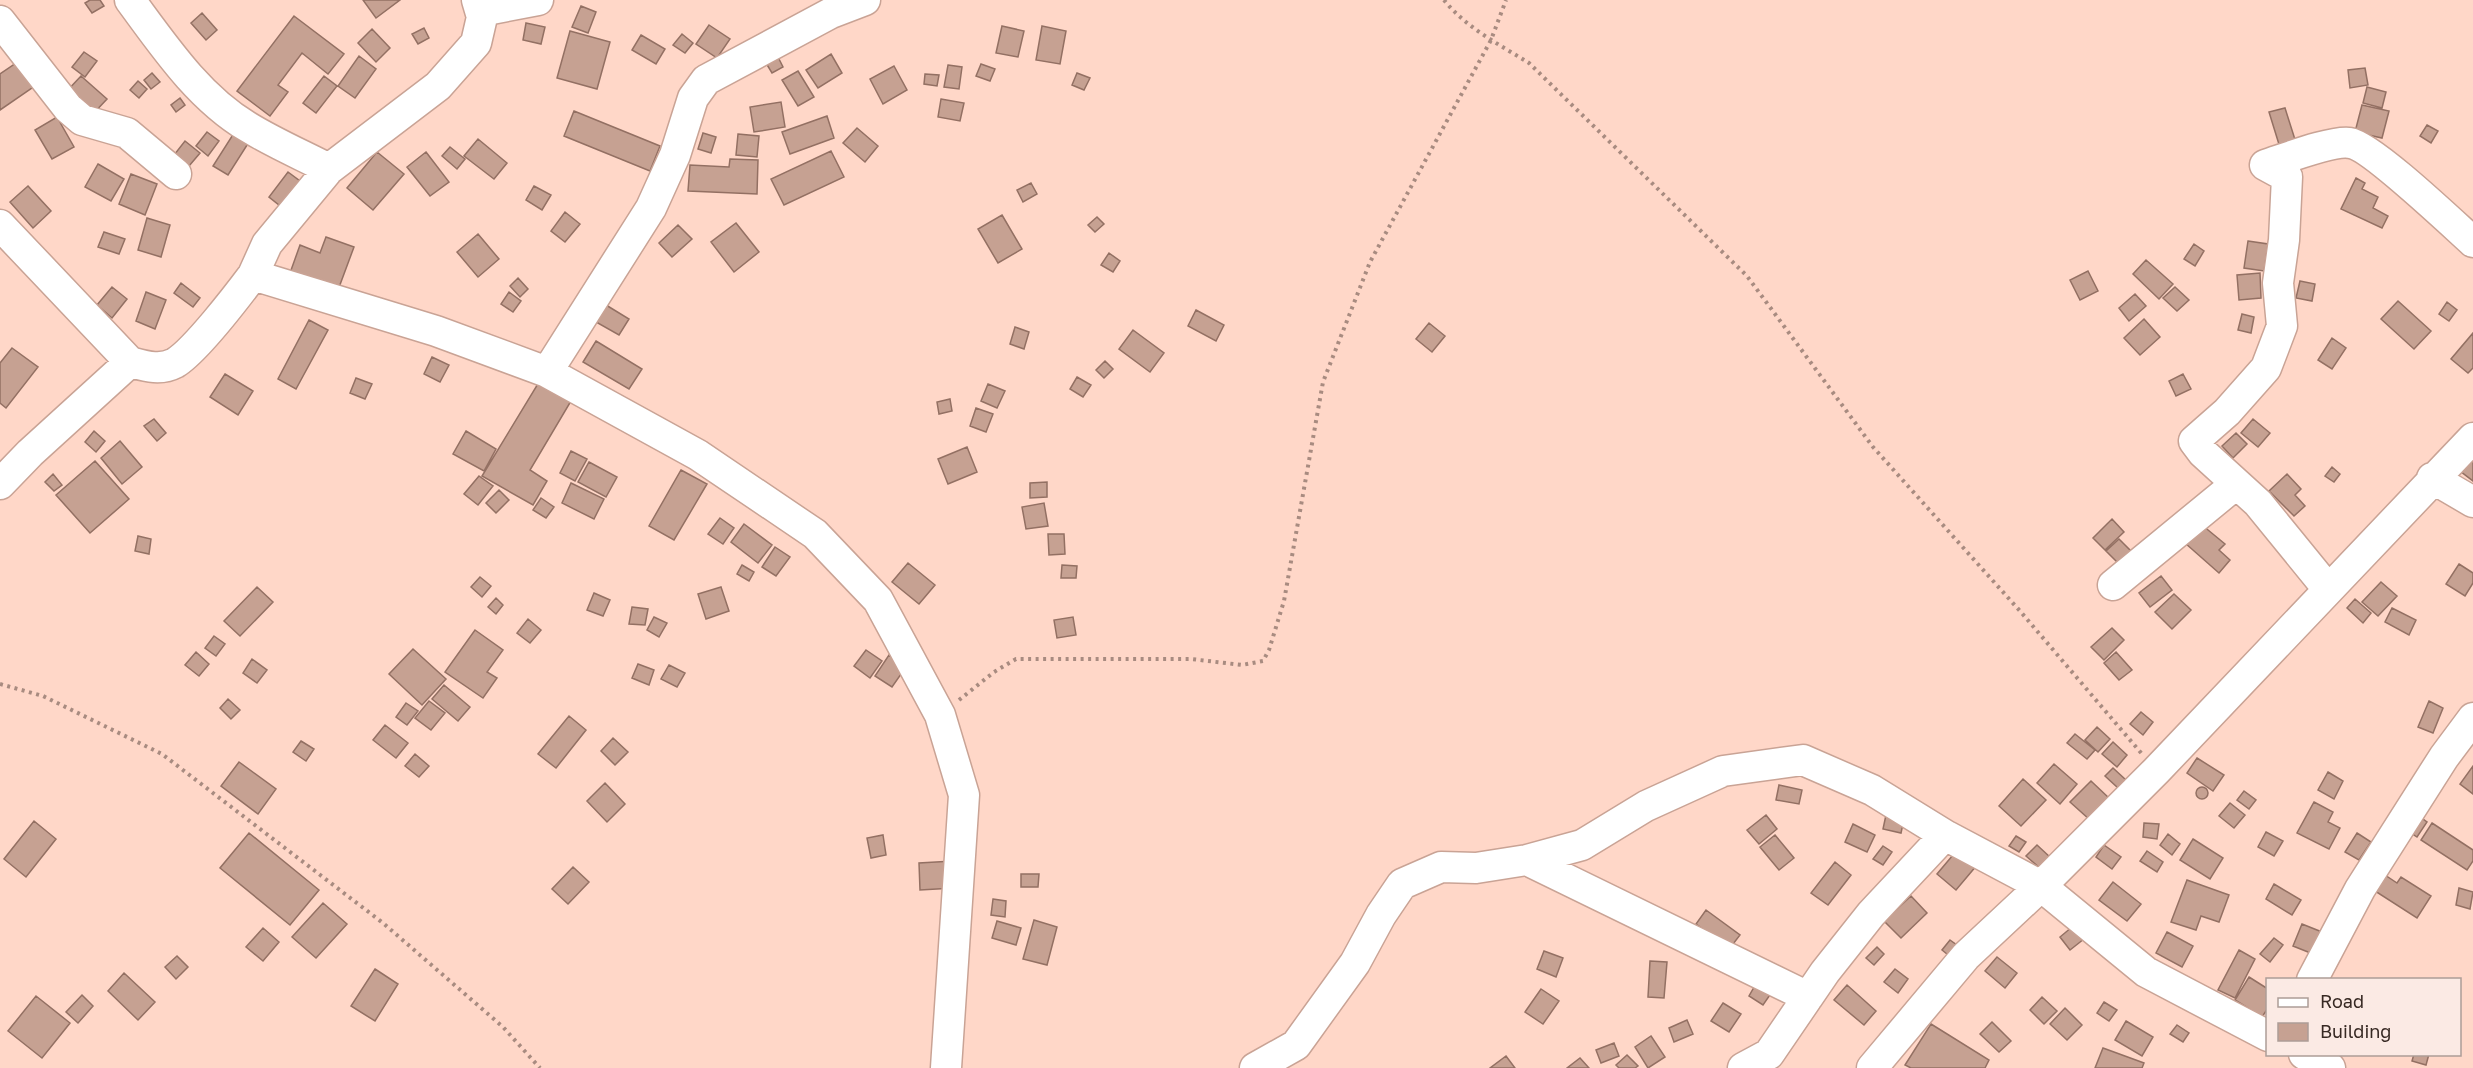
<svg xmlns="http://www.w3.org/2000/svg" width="2473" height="1068" font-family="'Golos Text',sans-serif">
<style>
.building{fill:#c6a192;stroke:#937063;stroke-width:1.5}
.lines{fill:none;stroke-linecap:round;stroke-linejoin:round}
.minor-casing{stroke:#c9a395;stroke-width:33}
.path{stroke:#a88b80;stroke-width:4;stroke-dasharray:3 4.5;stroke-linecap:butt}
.minor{stroke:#fff;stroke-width:30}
</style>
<rect width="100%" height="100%" fill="#ffd7c8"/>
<path class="building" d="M90,0H100L104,6L92,13L85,3Z
M363,0H400L376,18Z
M581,6L596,12L588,33L572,27Z
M202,13L217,30L206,40L191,23Z
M294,16L344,54L328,74L302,53L278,85L288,92L270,116L237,91Z
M526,23L545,27L541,44L523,40Z
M709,25L730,39L717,58L696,44Z
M1002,26L1024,31L1018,57L996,53Z
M1042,26L1066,31L1060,64L1036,60Z
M424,28L429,38L418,44L412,34Z
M372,29L390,48L376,62L358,43Z
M570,31L610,42L597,89L557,78Z
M682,34L693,43L685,53L673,45Z
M641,35L665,49L656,64L632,50Z
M84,52L97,61L85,77L72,67Z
M831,54L842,73L818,88L806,70Z
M359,56L376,69L355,98L338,86Z
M25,57L42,81L0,110V74Z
M778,57L783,67L772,73L766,63Z
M981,64L995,69L990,81L976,76Z
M948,65L962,67L959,89L944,87Z
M894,66L907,90L883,104L870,79Z
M2365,68L2368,85L2350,88L2348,70Z
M798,71L814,97L798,106L782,80Z
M152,73L160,82L151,89L144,80Z
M1077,73L1090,78L1084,90L1072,85Z
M925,74L939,75L937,86L924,84Z
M81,76L107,99L92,115L66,92Z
M324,76L337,86L316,113L303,103Z
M138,81L147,89L139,98L130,90Z
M2367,87L2386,92L2382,108L2363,103Z
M180,98L185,105L176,112L171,105Z
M941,99L964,103L960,121L938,117Z
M781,102L785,127L754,132L750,107Z
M2362,105L2389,111L2382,138L2355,132Z
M2285,108L2298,149L2282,154L2269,112Z
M574,111L660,146L650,171L564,136Z
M827,116L834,138L790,154L782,132Z
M57,117L74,147L52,159L35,130Z
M2427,125L2438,131L2431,143L2420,136Z
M857,128L878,146L865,162L843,143Z
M207,132L219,141L208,156L196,146Z
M234,133L249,142L228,175L213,166Z
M703,133L716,137L711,153L698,149Z
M738,134L759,136L757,157L736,155Z
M478,139L507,163L494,179L464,156Z
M185,141L200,153L189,166L174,155Z
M450,147L465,159L457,169L442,156Z
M831,151L844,177L784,205L771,179Z
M377,152L404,174L373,210L347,188Z
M426,152L449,182L430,196L407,167Z
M730,159L758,160L757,194L688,191L690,165L729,167Z
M98,164L124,179L111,201L85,187Z
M288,172L304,184L284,209L269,197Z
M131,174L157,184L145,215L119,204Z
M2356,178L2365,183L2362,189L2378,197L2373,208L2388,216L2382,228L2341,209Z
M1031,183L1037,194L1023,202L1017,190Z
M28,186L51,211L33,228L10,202Z
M534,186L551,195L542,210L526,200Z
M565,212L580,224L565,242L551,231Z
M1002,215L1022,249L998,263L978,229Z
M1097,217L1104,224L1095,232L1088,225Z
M147,218L170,225L161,257L138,250Z
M736,223L759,252L734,272L711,242Z
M678,225L692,239L672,257L659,243Z
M104,232L125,239L119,254L98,247Z
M478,234L499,259L478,277L457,252Z
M326,237L354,247L338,290L290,273L300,245L320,253Z
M2248,241L2268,244L2264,271L2244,268Z
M2194,244L2204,251L2195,266L2184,259Z
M1109,253L1120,261L1113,272L1101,265Z
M2146,260L2173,284L2159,299L2133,274Z
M2088,271L2098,291L2080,300L2070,280Z
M2260,273L2261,298L2239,300L2237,275Z
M518,278L528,289L520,297L510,286Z
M2300,281L2315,284L2312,301L2296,298Z
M181,283L200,298L193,307L174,293Z
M112,287L127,299L112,318L97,305Z
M2175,287L2189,300L2177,311L2163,298Z
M146,292L166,300L155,329L136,321Z
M509,292L521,301L513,312L501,304Z
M2135,294L2146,306L2129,321L2119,308Z
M2398,301L2431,331L2414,349L2381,319Z
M2447,302L2457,310L2449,321L2439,314Z
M606,305L629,319L619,335L596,322Z
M1196,310L1224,325L1216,341L1188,326Z
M2242,314L2254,317L2251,333L2238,330Z
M2144,319L2160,337L2140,355L2124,338Z
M309,320L328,330L296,389L278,379Z
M1429,323L1445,336L1432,352L1416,339Z
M1015,327L1029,332L1024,349L1010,344Z
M1133,330L1164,353L1150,372L1119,349Z
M2473,333V368L2468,373L2451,359Z
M2332,338L2346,348L2332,369L2318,360Z
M596,341L642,369L629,389L583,362Z
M12,348L38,367L6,408L0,403V363Z
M432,357L449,365L440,382L424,374Z
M1105,361L1113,369L1104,378L1096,370Z
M225,374L253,391L238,415L210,397Z
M2183,374L2191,389L2176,396L2169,381Z
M1077,377L1091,385L1083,397L1070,389Z
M356,378L372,384L365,399L350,393Z
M539,382L571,401L530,470L547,481L533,505L482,476Z
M988,384L1005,391L997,408L981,401Z
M950,399L952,411L939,414L937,402Z
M976,408L993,414L986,432L970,426Z
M154,419L166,433L157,441L144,426Z
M2253,419L2270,433L2258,447L2241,433Z
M94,431L105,441L96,452L85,442Z
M466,431L496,449L484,471L453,454Z
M2236,433L2247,444L2233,458L2222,446Z
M120,441L142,467L122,484L101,458Z
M967,447L977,472L948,484L938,459Z
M571,451L587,459L575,481L560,473Z
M2473,454V481L2460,471Z
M95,461L129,499L90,533L56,495Z
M589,462L617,477L606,497L578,482Z
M2332,467L2340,474L2334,482L2325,476Z
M681,470L707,484L674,540L649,526Z
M53,474L62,485L54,491L45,482Z
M2287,474L2301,489L2295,495L2305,506L2294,516L2269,491Z
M479,476L493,486L478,505L464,494Z
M1047,482V497L1030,498V483Z
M571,483L604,499L594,519L562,503Z
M499,490L509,500L496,513L486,503Z
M541,498L554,507L546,518L533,510Z
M1044,503L1048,526L1026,529L1022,507Z
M720,518L734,528L723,544L708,534Z
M2112,519L2124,532L2105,550L2093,538Z
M744,524L772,545L758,563L731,542Z
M2202,525L2225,544L2219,550L2230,560L2219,573L2185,543Z
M1048,534H1064L1065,554L1049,555Z
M138,536L151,539L149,554L135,551Z
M2119,539L2133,553L2120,565L2106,551Z
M775,547L790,557L776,576L762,567Z
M908,563L935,585L919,604L892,582Z
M2459,564L2473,573V583L2465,596L2446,584Z
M742,565L754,572L749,581L737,574Z
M1062,565L1077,566L1076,578H1061Z
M2161,576L2172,590L2150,607L2139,593Z
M480,577L491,586L482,597L471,587Z
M2381,582L2397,596L2378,616L2362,602Z
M257,587L273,602L240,636L224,621Z
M721,587L729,611L706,619L698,594Z
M594,593L610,600L603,616L587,610Z
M2174,594L2191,610L2172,629L2155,612Z
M496,598L503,605L496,614L488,607Z
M2355,599L2371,613L2363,623L2347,608Z
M632,607L648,609L645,625L629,624Z
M2392,608L2416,620L2409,635L2385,622Z
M654,617L667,623L659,637L647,630Z
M1073,617L1076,635L1057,638L1054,620Z
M528,619L541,630L530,643L517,633Z
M2112,628L2124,640L2104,660L2091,647Z
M475,630L503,650L487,672L497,678L483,698L445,672Z
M214,636L225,644L216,656L205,648Z
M413,649L446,679L422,705L389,674Z
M866,650L882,661L870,678L854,666Z
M196,652L209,664L199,676L185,665Z
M2116,652L2132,670L2119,680L2104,663Z
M889,655L906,667L892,687L875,676Z
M252,659L267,670L257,683L243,673Z
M638,664L654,670L649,685L632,678Z
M669,665L685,673L677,687L661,679Z
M444,685L470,707L458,721L432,699Z
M228,699L240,710L231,719L220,708Z
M429,701L445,713L431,730L415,718Z
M2429,701L2443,708L2433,733L2418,727Z
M406,703L418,711L407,725L396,717Z
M2141,712L2153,722L2143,735L2130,724Z
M569,716L586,730L556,768L538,754Z
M385,725L408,743L396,758L373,740Z
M2097,727L2110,739L2098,752L2085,740Z
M2075,734L2095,750L2087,759L2067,743Z
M613,738L628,752L615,765L601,751Z
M301,741L314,749L306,761L293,752Z
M2113,742L2127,755L2117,767L2102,754Z
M415,754L429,766L419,777L405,766Z
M2197,758L2224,775L2213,791L2187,773Z
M239,762L276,789L258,814L221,786Z
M2054,764L2077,784L2060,804L2037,783Z
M2473,766V794L2460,784Z
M2113,768L2126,780L2118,788L2105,776Z
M2328,772L2343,781L2334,799L2318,790Z
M2023,779L2046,800L2021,826L1999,806Z
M2091,781L2110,799L2090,820L2070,802Z
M605,783L625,804L607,822L587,801Z
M1779,785L1802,790L1799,804L1776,800Z
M2196 793a6 6 0 1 1 12 0a6 6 0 1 1-12 0Z
M2244,791L2256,800L2249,809L2237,800Z
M2314,802L2333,812L2328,822L2340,828L2329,849L2297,833Z
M2230,803L2245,815L2234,828L2219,816Z
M2416,814L2427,822L2417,837L2405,829Z
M1766,815L1777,829L1759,844L1747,830Z
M1886,815L1904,819L1901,833L1883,829Z
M34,821L56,839L26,877L4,859Z
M2144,823L2159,824L2157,839L2143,837Z
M2432,823L2473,850V861L2467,870L2421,840Z
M1853,824L1875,835L1867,852L1845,842Z
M2266,832L2283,841L2274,856L2258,847Z
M249,833L319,890L290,925L220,868Z
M2357,833L2371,842L2359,860L2345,852Z
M2168,834L2180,844L2172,855L2160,845Z
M883,835L886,855L871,858L867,838Z
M1775,835L1794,858L1779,870L1760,847Z
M2016,836L2026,842L2019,852L2009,846Z
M2193,839L2223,858L2210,879L2180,860Z
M2037,845L2051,858L2041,869L2026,856Z
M2104,845L2121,857L2112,869L2096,857Z
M1883,846L1892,852L1883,865L1873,859Z
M1958,849L1977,865L1956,890L1937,874Z
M2147,851L2163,862L2157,872L2140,861Z
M953,861L954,888L920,890L919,863Z
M1835,862L1851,875L1828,905L1811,893Z
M573,867L589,882L568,904L552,889Z
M1021,874H1039L1038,887H1021Z
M2385,875L2397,883L2401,877L2431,896L2417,918L2375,891Z
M2187,880L2229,895L2219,922L2201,916L2196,930L2171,922Z
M2113,882L2141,904L2127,921L2099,900Z
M2274,884L2301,900L2292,915L2266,899Z
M2459,888L2473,892L2470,909L2456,905Z
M1911,896L1927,913L1901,938L1884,921Z
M993,899L1006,901L1005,917L991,915Z
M323,903L347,924L316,958L292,937Z
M1706,910L1740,935L1730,948L1696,924Z
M1034,920L1057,927L1047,965L1023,959Z
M997,921L1021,928L1016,945L992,938Z
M2078,922L2089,935L2070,950L2060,937Z
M2302,924L2322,932L2313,954L2293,946Z
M263,928L279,942L263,961L246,947Z
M2167,932L2193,946L2182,967L2156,953Z
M2274,938L2283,945L2270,962L2260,954Z
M1950,940L1961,948L1953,959L1942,950Z
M1877,947L1884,954L1874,965L1866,958Z
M2239,950L2255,959L2235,998L2218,990Z
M1544,951L1563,958L1556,977L1537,969Z
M177,956L188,967L176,979L165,967Z
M1997,957L2017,973L2005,988L1985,971Z
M1650,961L1667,962L1664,998L1648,997Z
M375,969L398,984L375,1021L351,1006Z
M1895,969L1908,979L1898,993L1884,982Z
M124,973L155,1002L138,1020L108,991Z
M2249,977L2268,989V1008L2262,1017L2235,1000Z
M1757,982L1772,992L1763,1005L1749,996Z
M1847,985L1876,1011L1864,1025L1834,1000Z
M1541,989L1559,1001L1543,1024L1525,1012Z
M82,995L93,1006L78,1023L66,1012Z
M36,996L70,1023L42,1058L8,1031Z
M2042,997L2057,1011L2044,1024L2030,1010Z
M2104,1002L2117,1010L2109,1021L2097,1013Z
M1723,1003L1741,1014L1729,1032L1711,1021Z
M2065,1008L2082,1025L2067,1040L2050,1024Z
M1687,1020L1693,1034L1674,1042L1669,1028Z
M2126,1021L2153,1037L2142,1056L2115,1040Z
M1992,1022L2011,1041L1999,1052L1980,1034Z
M1931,1024L1989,1060L1985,1068H1911L1905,1065Z
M2177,1025L2189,1033L2183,1042L2170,1034Z
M1651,1036L1665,1057L1648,1068L1635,1047Z
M1614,1043L1619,1056L1601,1063L1596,1050Z
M2103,1048L2144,1063L2142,1068H2095Z
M2414,1054H2429L2426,1065L2412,1061Z
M1627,1055L1638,1066L1635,1068H1619L1616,1065Z
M1506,1056L1515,1068H1490Z
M1580,1058L1589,1068H1567Z"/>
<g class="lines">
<defs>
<path id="minor" d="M130,0C164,46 198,97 248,127C274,143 302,155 329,169L267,244L253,275
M481,11L538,0
M0,21L68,108L82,120L127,133L176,174
M329,169L438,86L476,43L482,17L477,0
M0,225L130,362C145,366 160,371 175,363C195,351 238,295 253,275L436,331L547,372L698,455L815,534L878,600L940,715L964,795L946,1068
M547,372L651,208L675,155L693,98L706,80L831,13L865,0
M2432,478L2473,502
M0,484L30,453L130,362
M2113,585L2236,484
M2328,589L2258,503L2203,453L2194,441L2227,412L2266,368L2282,326L2278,283L2284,240L2287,177L2265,165C2284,159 2333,140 2350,143C2371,146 2453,224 2473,242
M1527,860L1808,997
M2312,980L2360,889L2444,757L2473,718
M2304,1054L2330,1068
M1255,1068L1296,1045L1355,963L1381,915L1402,884L1441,867L1476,868L1527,860L1582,845L1646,806L1723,771L1803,760L1872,790L1945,835L2041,886L2146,972L2268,1036
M1743,1068L1769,1054L1825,972L1871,914L1945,835
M1872,1068L1966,956L2041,886L2156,771L2473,438"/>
</defs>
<use href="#minor" class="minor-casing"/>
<path class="path" d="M1444,0C1465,27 1500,45 1529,63L1747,276L1873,447L2020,611L2142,754
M0,684L43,696L162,754L383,923L503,1027L540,1068
M959,700L994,672L1016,659H1191L1242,665L1263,661L1269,650L1284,601L1323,382L1370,262L1491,40L1506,0"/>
<use href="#minor" class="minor"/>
</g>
<rect x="2266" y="978" width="195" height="78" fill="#fbeae4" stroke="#ad9d97" stroke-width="1.5"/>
<rect x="2278" y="998" width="30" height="9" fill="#ffffff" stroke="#ad9d97" stroke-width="1.5"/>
<text x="2320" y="1008" font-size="18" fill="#372923">Road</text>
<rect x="2278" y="1023" width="30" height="18" fill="#c6a192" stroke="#ad9d97" stroke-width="1.5"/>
<text x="2320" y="1038" font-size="18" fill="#372923">Building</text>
</svg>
